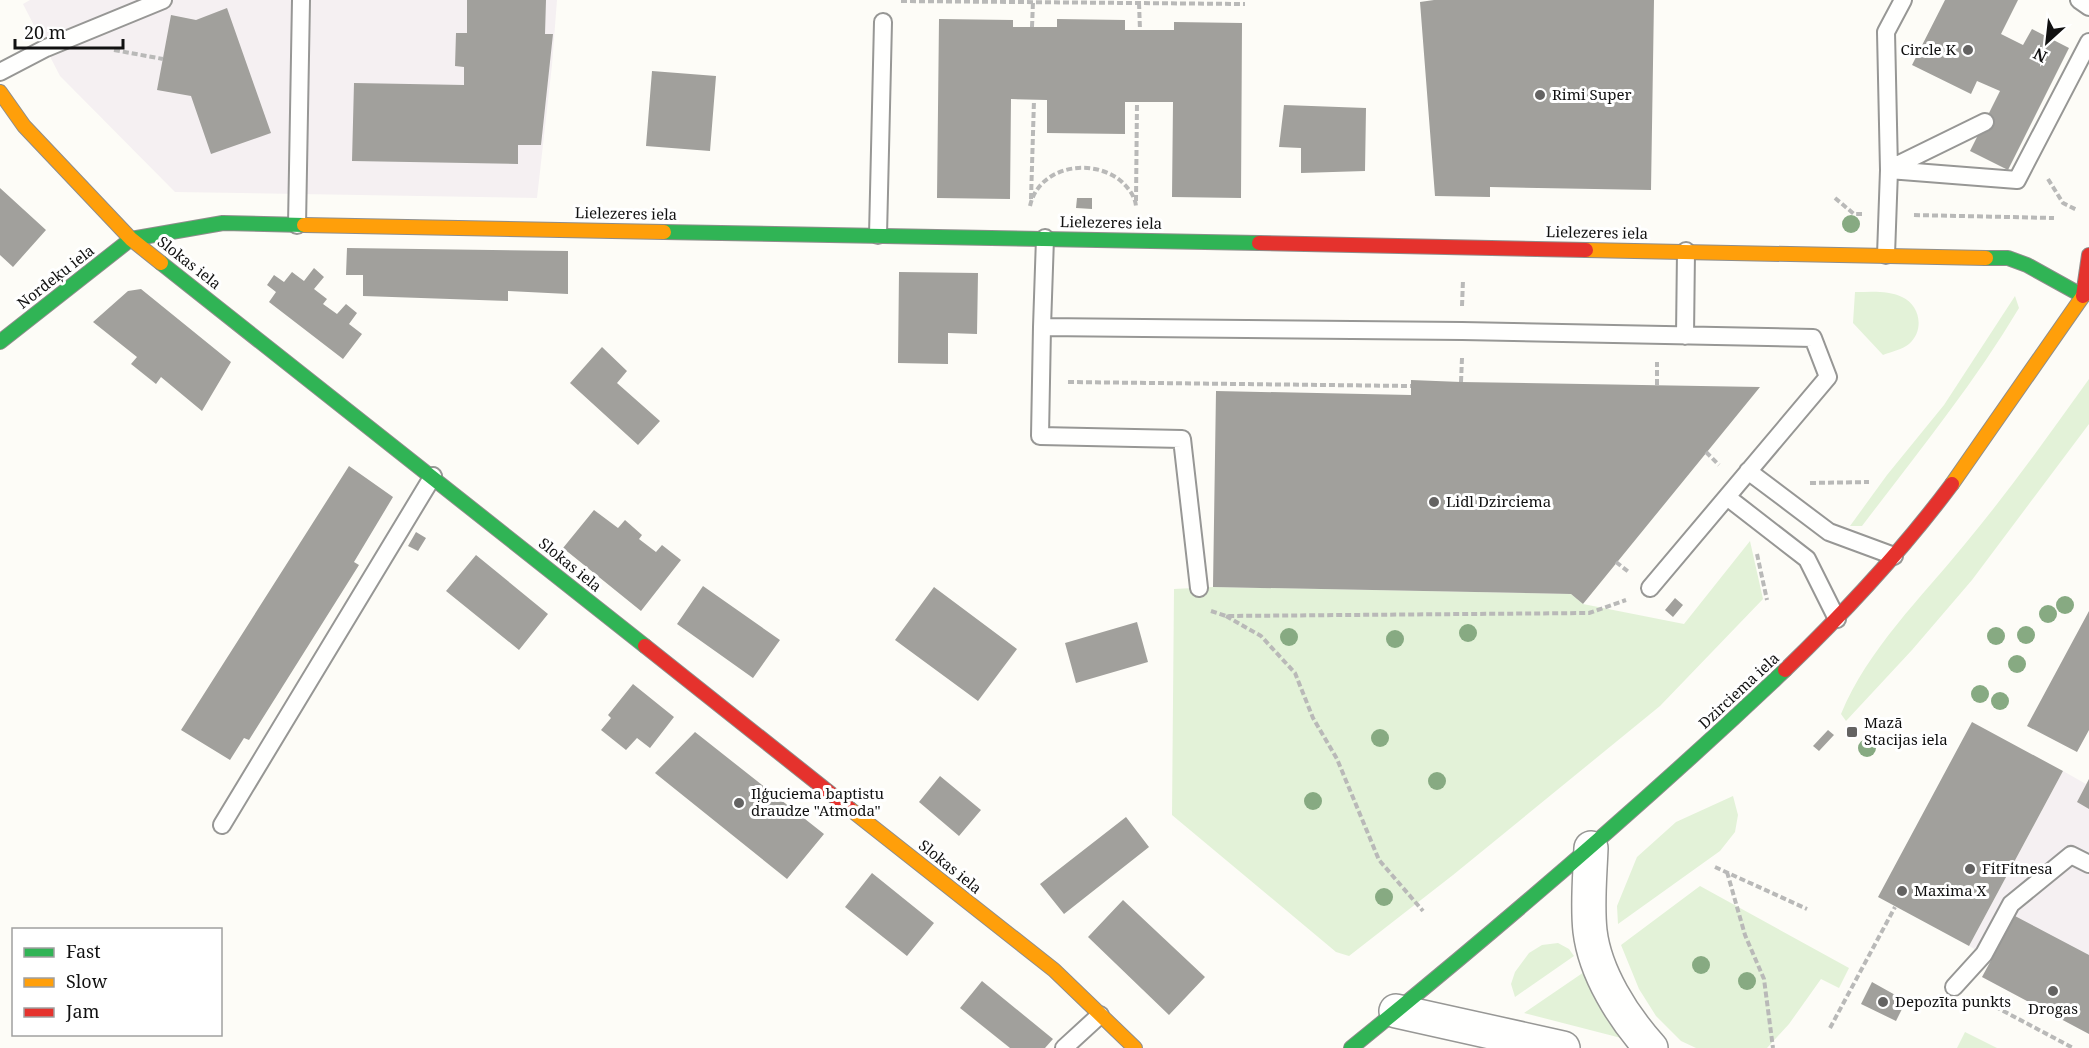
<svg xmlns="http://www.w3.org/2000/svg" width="2089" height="1048" font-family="'Noto Serif',serif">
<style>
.industrial{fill:#f5f0f2}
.green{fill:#e3f2d8}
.building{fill:#a1a09c}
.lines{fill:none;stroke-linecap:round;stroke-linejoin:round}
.lane-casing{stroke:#979795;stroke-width:20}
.street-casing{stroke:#979795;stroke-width:36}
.fast-casing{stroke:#8e8d8b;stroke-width:16}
.slow-casing{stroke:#8e8d8b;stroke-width:16}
.jam-casing{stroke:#8e8d8b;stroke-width:16}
.path{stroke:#b9b9b8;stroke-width:4;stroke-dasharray:6 3;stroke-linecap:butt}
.lane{stroke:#fffffe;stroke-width:16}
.street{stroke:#fffffe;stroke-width:33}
.fast{stroke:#30b455;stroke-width:14}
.slow{stroke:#ff9f0a;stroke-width:14}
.jam{stroke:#e5322d;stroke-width:14}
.tree{fill:#87aa82}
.poi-dot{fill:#646362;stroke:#fff;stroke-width:2}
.labels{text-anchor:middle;stroke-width:6;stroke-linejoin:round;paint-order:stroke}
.poi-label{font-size:15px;fill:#111;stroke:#fff;text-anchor:start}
.street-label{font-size:15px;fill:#111;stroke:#fff}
</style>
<rect width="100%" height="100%" fill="#fdfcf7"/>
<path class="industrial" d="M30,0H557L552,65L537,198L175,192L60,76L23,4Z
M2063,771L2086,784L2089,779V1034L1982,977L1992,959L1969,946Z"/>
<path class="green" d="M1855,292C1870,292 1888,290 1902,297C1920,305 1925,330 1909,344C1903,349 1891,352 1883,355L1853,323Z
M2015,296L2019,308C1973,385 1916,455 1862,526H1850L1887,475L1944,405Z
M2089,379V424L1972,580L1912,650L1846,721L1841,714C1868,649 1921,598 1965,544C2009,491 2049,435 2089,379Z
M1750,541L1763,599L1660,706L1453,875L1349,956L1336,952L1172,815L1174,589L1213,587L1571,594L1583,604L1684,624Z
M1733,796L1738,815L1735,832L1720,851L1618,924L1617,906L1637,857L1676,822Z
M1700,886L1849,968L1839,988L1821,979L1789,1024L1767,1048H1696L1681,1041L1656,1016L1639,989L1621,945Z
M1558,943L1569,949L1574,956L1515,997L1511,984L1515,972L1529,953L1542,945Z
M1587,970L1625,1039L1524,1013Z
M1965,1032L1997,1048H1957Z"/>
<path class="building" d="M467,0H546L545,34H553L541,145H518V164L352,161L354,83L464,85V67L455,66L456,33H467Z
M1434,0H1654L1651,190L1490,187V197L1435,196L1420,2Z
M1945,0H2018L2001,34L2023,45L2032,29L2069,48L2008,170L1970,151L2000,91L1977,81L1971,94L1912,65Z
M227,8L271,133L211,154L191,96L157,90L171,15L196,20Z
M939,19L1013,20V27H1057V19L1125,20V30H1174V22L1242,23L1241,198L1172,197L1173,102H1125V134L1047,133V100L1011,99L1010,199L937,198Z
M652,71L716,76L710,151L646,146Z
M1284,105L1366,108L1365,171L1301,173V148L1279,147Z
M0,188L46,230L13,267L0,255Z
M1077,198H1092V209L1076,208Z
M347,248L568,251V294L508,291V301L363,296V275H346Z
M314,268L324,277L314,289L327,299L323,304L337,314L346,304L357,313L349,324L362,334L343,359L269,302L276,292L267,285L274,275L284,282L292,272L304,281Z
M899,272L978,273L977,334L948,333V364L898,363Z
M141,289L231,362L202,411L161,377L156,384L131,364L137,357L93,322L128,291Z
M602,347L627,371L617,383L660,421L638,445L570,383Z
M1411,380L1461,382L1760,387L1583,604L1571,594L1213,587L1216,391L1411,395Z
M349,466L393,497L354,562L359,565L249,740L244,738L230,760L181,730Z
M594,510L618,528L625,520L642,535L639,539L656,552L662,545L681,560L641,611L563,548Z
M416,532L426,538L418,551L408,546Z
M476,555L548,614L519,650L446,591Z
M703,586L780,640L753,678L677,624Z
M934,587L1017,649L978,701L895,640Z
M1675,598L1683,605L1673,617L1665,610Z
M2089,611V730L2077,752L2027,726Z
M1137,622L1148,662L1076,683L1065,643Z
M633,684L674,717L650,748L637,738L626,750L601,730L611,718L608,715Z
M1972,722L2063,771L1969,946L1878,897Z
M1828,730L1834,735L1819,751L1813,746Z
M695,732L824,834L787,879L655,773Z
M940,776L981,810L959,836L919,802Z
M2089,779V809L2077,802Z
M1126,817L1149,847L1064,914L1040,884Z
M872,873L934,923L907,956L845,907Z
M1123,900L1205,977L1169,1015L1088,937Z
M2015,916L2089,955V1034L1982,977Z
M982,981L1053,1039L1045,1048H1010L960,1008Z
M1872,982L1906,1001L1896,1021L1861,1004Z"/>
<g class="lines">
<defs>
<path id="lane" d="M2079,0L2089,7
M0,72L46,48L163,0
M1889,169L1985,122
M1889,170L2017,180L2089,42
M297,225L301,0
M878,235L883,22
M1045,238L1042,327L1462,331L1813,338L1828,377L1650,588
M1886,255L1889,170L1886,32L1903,0
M1042,327L1040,436L1182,439L1199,588
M1685,336L1686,251
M1748,471L1829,532L1894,556
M1727,497L1807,559L1837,619
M222,825L433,476
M1954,987L1984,954L2011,904L2071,855L2089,864
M1064,1048L1100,1015"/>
<path id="street" d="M1591,848C1590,875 1587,904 1590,931C1595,973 1623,1017 1651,1048
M1396,1011L1563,1048"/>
<path id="fast" d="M664,232L1259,243
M1986,258H2008L2027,265L2083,296
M161,263L645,646
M0,342L131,239L223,223L304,225
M1351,1048C1500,927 1646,802 1785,670"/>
<path id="slow" d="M0,92L24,126L131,239L161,263
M304,225L664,232
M1586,250L1986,258
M1952,484L2083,296L2089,292
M850,809L1054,970L1135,1048"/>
<path id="jam" d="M1259,243L1586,250
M2083,296L2089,255
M645,646L850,809
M1785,670C1845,612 1902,551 1952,484"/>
</defs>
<use href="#lane" class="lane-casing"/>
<use href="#street" class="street-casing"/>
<use href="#fast" class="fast-casing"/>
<use href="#slow" class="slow-casing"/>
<use href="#jam" class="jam-casing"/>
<path class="path" d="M901,1L1245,4
M1139,3L1140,30
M1032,27L1033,2
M114,50L163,59
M2048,179L2063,203L2077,210
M1835,198L1854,214H1862
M1031,199L1034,100
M1136,201L1137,102
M1030,206C1039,165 1094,157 1122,182C1129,189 1135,196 1136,206
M1914,215L2054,218
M1462,306L1463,280
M1068,382L1411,386
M1461,382L1462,358
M1657,385V362
M1706,452L1719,465
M1810,483L1869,482
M1757,554L1767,600
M1616,562L1630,573
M1211,611L1226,616L1589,613L1626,600
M1226,616L1261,636L1295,673L1313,718L1337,759L1379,860L1423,911
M1715,867L1807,909
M1727,872L1745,935L1764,979L1773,1048
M1979,998L2073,1048
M1830,1028L1895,907"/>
<use href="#lane" class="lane"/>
<use href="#street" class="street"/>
<use href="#fast" class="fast"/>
<use href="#slow" class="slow"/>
<use href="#jam" class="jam"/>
</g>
<g class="tree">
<circle cx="1851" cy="224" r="9"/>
<circle cx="2065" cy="605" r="9"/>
<circle cx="2048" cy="614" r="9"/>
<circle cx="1468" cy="633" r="9"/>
<circle cx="2026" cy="635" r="9"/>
<circle cx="1996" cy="636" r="9"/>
<circle cx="1289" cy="637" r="9"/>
<circle cx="1395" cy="639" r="9"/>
<circle cx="2017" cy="664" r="9"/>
<circle cx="1980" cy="694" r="9"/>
<circle cx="2000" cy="701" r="9"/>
<circle cx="1380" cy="738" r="9"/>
<circle cx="1867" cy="748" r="9"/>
<circle cx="1437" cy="781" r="9"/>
<circle cx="1313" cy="801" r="9"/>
<circle cx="1384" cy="897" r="9"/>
<circle cx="1701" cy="965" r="9"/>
<circle cx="1747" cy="981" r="9"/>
</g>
<g class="poi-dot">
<circle cx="1968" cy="50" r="6"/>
<circle cx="1540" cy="95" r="6"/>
<circle cx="1434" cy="502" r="6"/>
<rect x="1846" y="726" width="12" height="12" rx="3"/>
<circle cx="739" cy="803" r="6"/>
<circle cx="1970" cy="869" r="6"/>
<circle cx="1902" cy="891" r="6"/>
<circle cx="2053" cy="991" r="6"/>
<circle cx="1883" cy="1002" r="6"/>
</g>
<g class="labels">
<g class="poi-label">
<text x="1956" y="55" text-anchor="end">Circle K</text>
<text x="1552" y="100">Rimi Super</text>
<text x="1446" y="507">Lidl Dzirciema</text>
<text x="1864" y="728">Mazā<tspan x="1864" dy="17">Stacijas iela</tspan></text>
<text x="751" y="799">Iļģuciema baptistu<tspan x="751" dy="17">draudze "Atmoda"</tspan></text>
<text x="1982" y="874">FitFitnesa</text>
<text x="1914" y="896">Maxima X</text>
<text x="1895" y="1007">Depozīta punkts</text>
<text x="2053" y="1014" text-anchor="middle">Drogas</text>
</g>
<g class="street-label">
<text transform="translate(626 214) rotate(1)" y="5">Lielezeres iela</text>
<text transform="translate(1111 223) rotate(1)" y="5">Lielezeres iela</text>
<text transform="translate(1597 233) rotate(1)" y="5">Lielezeres iela</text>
<text transform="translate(189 263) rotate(38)" y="5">Slokas iela</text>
<text transform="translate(56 277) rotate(-38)" y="5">Nordeķu iela</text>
<text transform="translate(570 565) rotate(39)" y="5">Slokas iela</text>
<text transform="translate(1739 691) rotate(-43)" y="5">Dzirciema iela</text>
<text transform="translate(950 867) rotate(39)" y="5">Slokas iela</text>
</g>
</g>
<rect x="12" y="928" width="210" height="108" fill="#ffffff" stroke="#a0a0a0" stroke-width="1.5"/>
<rect x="24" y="948" width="30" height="9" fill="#30b455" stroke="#a0a0a0" stroke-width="1.5"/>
<text x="66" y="958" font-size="18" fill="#111111">Fast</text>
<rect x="24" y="978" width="30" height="9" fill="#ff9f0a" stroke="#a0a0a0" stroke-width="1.5"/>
<text x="66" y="988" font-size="18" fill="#111111">Slow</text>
<rect x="24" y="1008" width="30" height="9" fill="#e5322d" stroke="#a0a0a0" stroke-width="1.5"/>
<text x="66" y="1018" font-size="18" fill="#111111">Jam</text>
<g transform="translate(2047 42) rotate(207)" stroke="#ffffff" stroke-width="4.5" paint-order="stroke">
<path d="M0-4.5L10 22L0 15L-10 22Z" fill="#111111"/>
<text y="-9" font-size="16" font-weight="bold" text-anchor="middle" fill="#111111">N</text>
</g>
<path d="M15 39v9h108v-9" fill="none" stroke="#111111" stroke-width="3"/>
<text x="24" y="39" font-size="18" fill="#111111" stroke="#ffffff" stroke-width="4.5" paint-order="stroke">20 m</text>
</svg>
